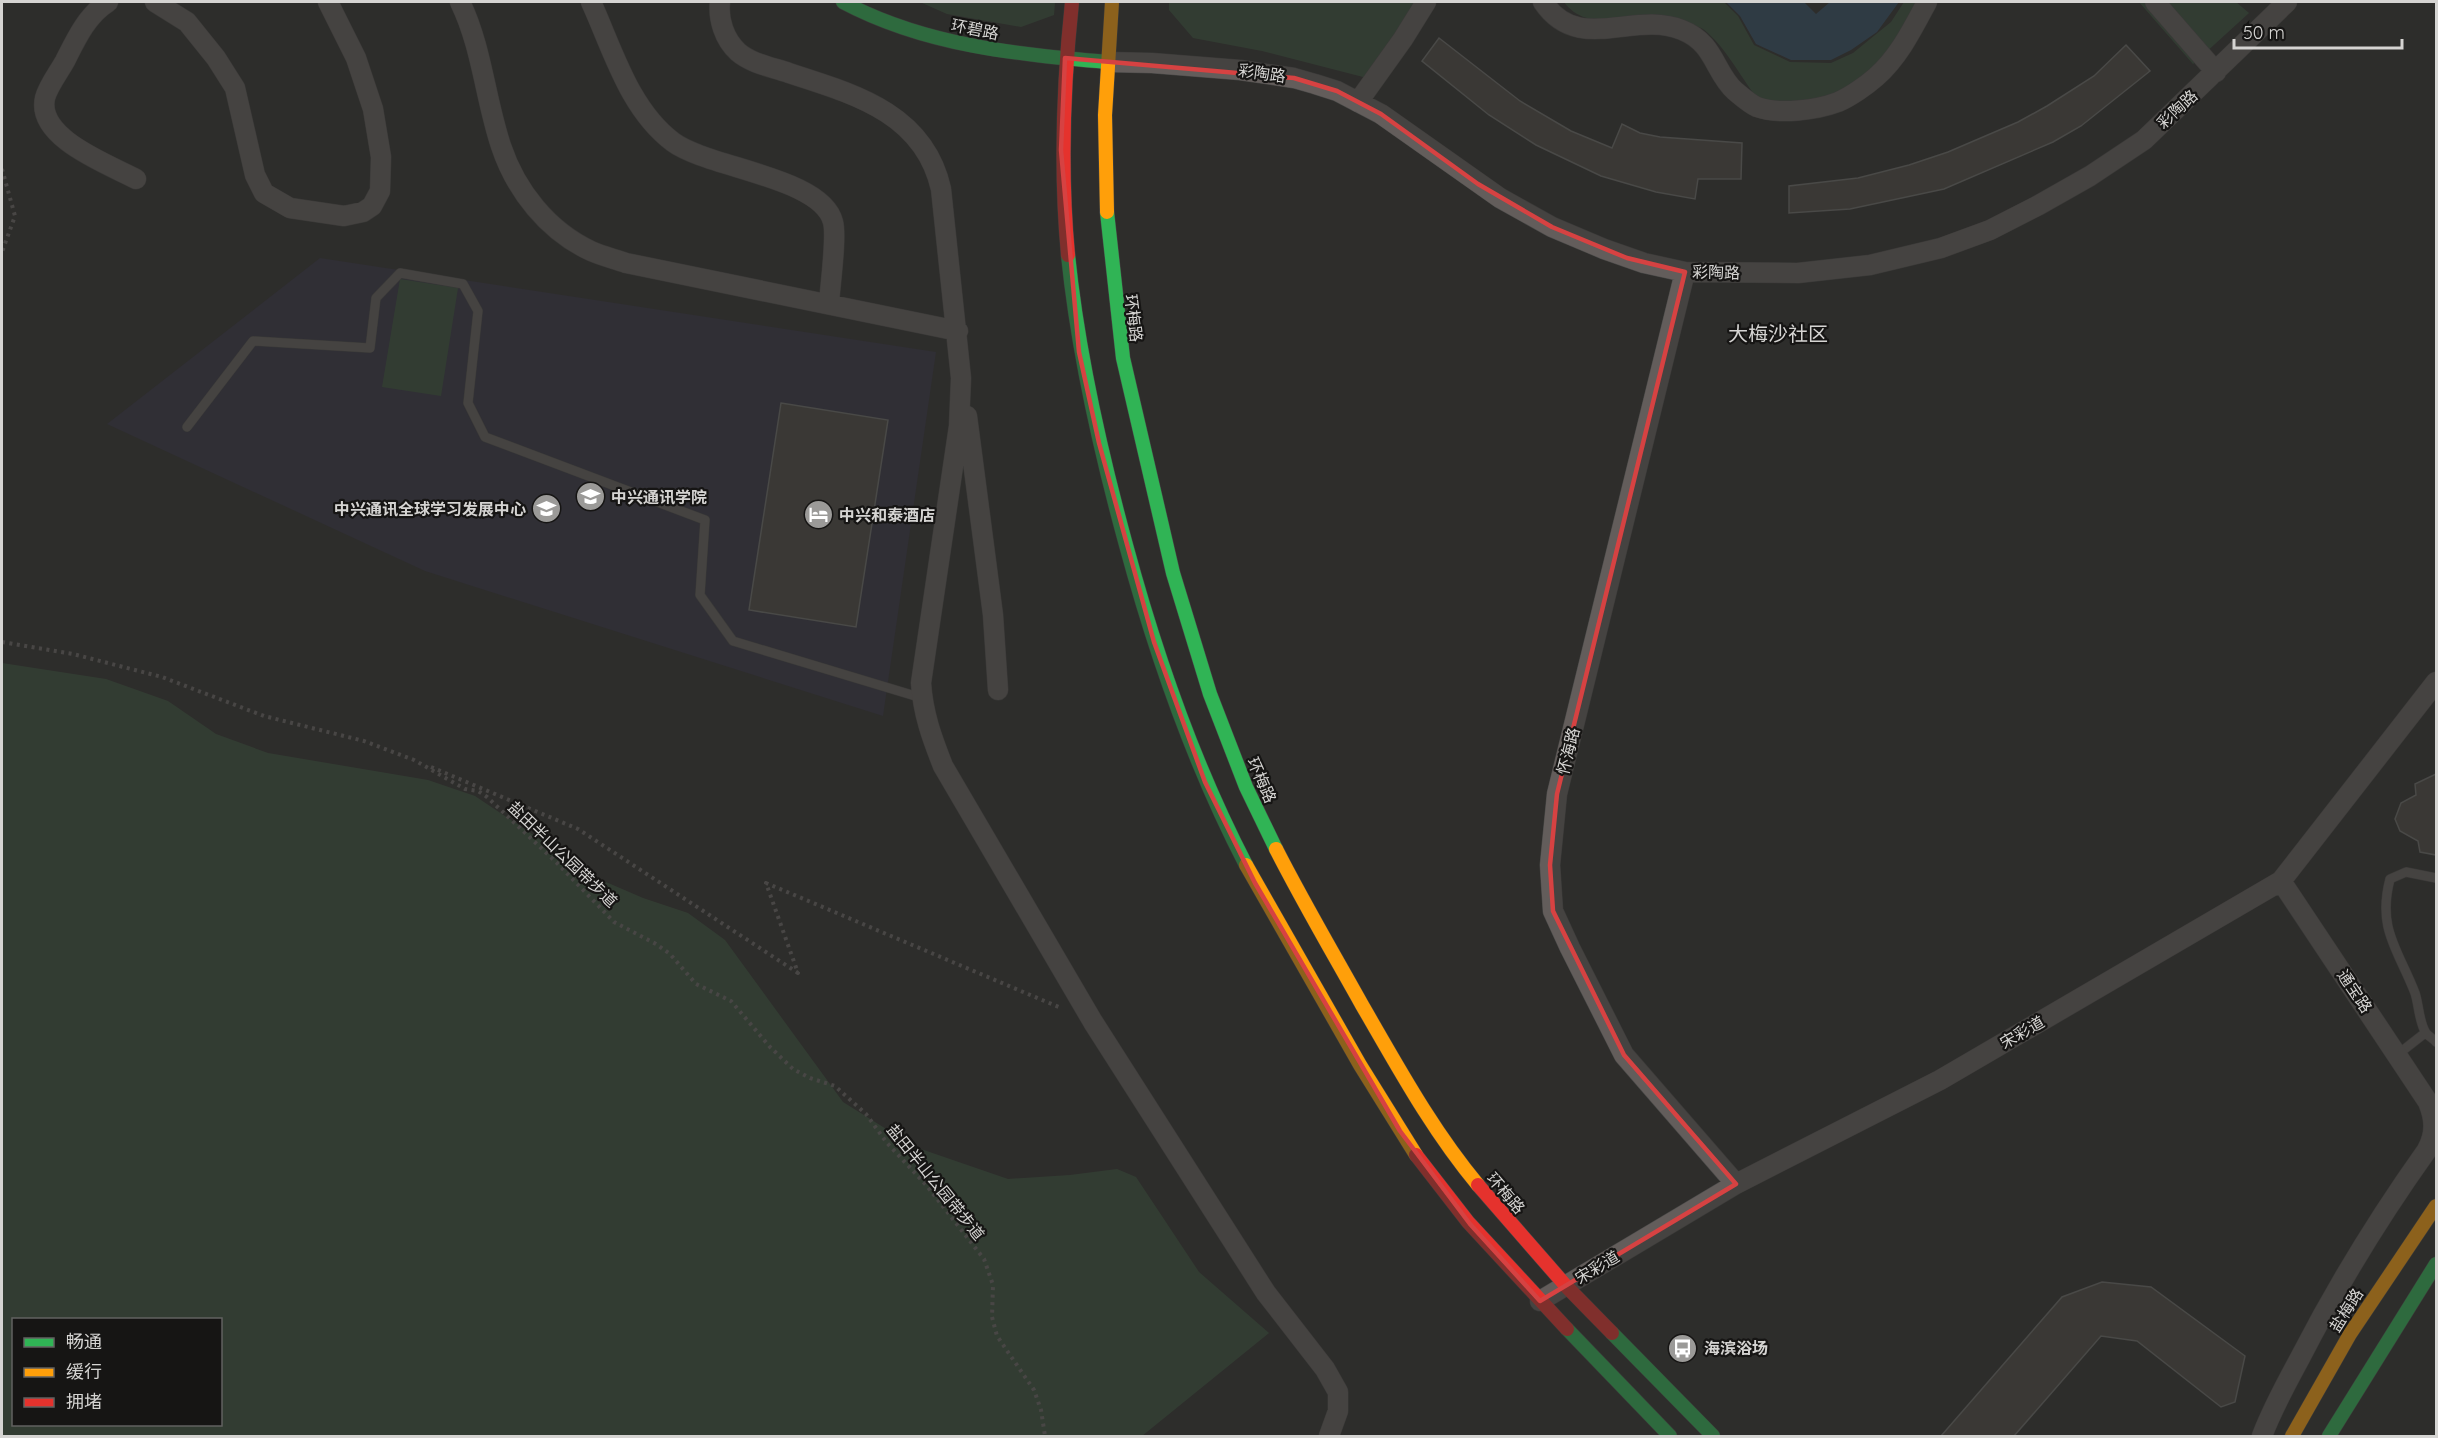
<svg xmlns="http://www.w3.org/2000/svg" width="2438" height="1438" font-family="Quicksand,'Noto Sans SC',sans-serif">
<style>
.education{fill:#333140}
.green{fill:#384f3b;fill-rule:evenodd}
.water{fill:#324c63}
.building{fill:#4a4640;stroke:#6a6a68;stroke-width:1.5}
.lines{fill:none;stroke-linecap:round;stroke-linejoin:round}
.lane-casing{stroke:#484847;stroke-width:10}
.street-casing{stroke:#484847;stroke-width:21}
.fast-casing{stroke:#484847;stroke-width:15}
.slow-casing{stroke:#484847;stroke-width:15}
.jam-casing{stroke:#484847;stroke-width:15}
.path{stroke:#696564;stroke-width:4;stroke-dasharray:3 4.5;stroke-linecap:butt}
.lane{stroke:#635d5b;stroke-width:9}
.street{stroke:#635d5b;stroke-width:20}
.fast{stroke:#30b455;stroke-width:14}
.slow{stroke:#ff9f0a;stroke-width:14}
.jam{stroke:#e5322d;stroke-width:14}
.marked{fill:none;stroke:#d64242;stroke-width:4.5;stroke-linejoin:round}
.labels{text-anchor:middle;stroke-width:4.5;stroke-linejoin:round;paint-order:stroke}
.street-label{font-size:16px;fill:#d5d4d2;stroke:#161514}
.poi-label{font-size:16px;font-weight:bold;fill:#d5d4d2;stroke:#161514;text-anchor:start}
.quarter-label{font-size:20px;fill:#d5d4d2;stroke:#161514}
</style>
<rect width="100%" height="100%" fill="#2e2d2b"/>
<path class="education" d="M320,258L936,352L883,716L425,571L107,424Z"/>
<path class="green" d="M920,2H1055L1054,15L1021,27L947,14Z
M1169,2H1418L1367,78L1262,51L1193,38L1169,10Z
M1564,2H1724L1738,16L1754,45L1790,62L1831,63L1853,53L1891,22L1904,2H1921C1879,72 1846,116 1757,98C1740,76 1725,46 1703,29C1698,26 1691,25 1685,23C1647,12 1589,37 1564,2Z
M2139,2H2236L2249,13L2193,64Z
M400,279L458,288L441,396L382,387Z
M2,663L106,679L168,701L216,734L268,753L428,780L475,796L599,879L643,898L688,913L725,940L843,1102L915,1147L1008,1179L1070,1175L1117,1169L1136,1177L1199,1272L1269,1333L1142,1436H2ZM14,1320H220V1424H14Z"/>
<path class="water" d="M1726,2H1804L1816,14L1830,2H1899L1877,32L1851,50L1831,60H1791L1756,44L1740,16Z"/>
<path class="building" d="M1439,38L1520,101L1571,131L1612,148L1622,124L1640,133L1660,137L1742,143L1741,179H1698L1695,199L1656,192L1601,176L1536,145L1489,115L1422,61Z
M2126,45L2150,71L2081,126L2053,142L1944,189L1850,209L1789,213V186L1858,178L1909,165L1948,152L2018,122L2047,106L2094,76Z
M781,403L888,420L856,627L749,610Z
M2436,774V855L2420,852L2418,841L2400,831L2395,819L2401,803L2416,795L2415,784Z
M2102,1282L2151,1287L2245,1356L2235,1402L2221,1407L2137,1341L2101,1336L2014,1436H1941L2062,1297Z"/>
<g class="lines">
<defs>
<path id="lane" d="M187,427L253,341L370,348L376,298L400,273L463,284L478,311L468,403L485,437L705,520L700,595L733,641L922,698
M2436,878L2406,872L2390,879C2377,929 2398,949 2415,993C2419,1005 2419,1023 2426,1033C2428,1036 2434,1039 2436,1042
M2397,1055L2425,1033"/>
<path id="street" d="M108,2C87,15 76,39 65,61C59,72 48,86 45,98C36,138 108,164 136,179
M155,2L187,22L216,58L235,88L255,175L264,193L290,208L344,216L363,212L372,206L380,191L381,157L373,109L356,58L328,2
M460,2C482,47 485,98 501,146C516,191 548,231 591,251C602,256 615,259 626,263L958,331
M591,2C613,50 629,109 673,142C708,168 822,177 833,222C837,237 830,286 829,304
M720,2C718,19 724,39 738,52C752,64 772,67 789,73C854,94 924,113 941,189L961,378L959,426L921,683C923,714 932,738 943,766L1093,1022L1266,1293L1325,1369L1338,1392V1411L1329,1436
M1543,2C1579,55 1633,10 1682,30C1715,43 1714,72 1735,91C1741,96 1750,104 1757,107C1779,115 1817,110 1838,102C1850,97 1867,85 1876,77C1899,57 1913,28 1927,2
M2155,2L2216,72
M1108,62L1152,63L1240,70L1294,78L1315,84L1337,91L1381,114L1500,198L1552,227L1604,249L1644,263L1685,272L1798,273L1870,265L1941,248L1990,230L2037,206L2090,176L2144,140L2287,2
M1358,102L1403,39L1426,2
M1685,272L1557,794L1550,865L1553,911L1570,948L1624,1055L1736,1184
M967,416L993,615L998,690
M1540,1301L1736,1184L1940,1080L2281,881L2436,682
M2262,1436C2272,1409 2286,1384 2300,1358C2337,1286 2380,1216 2427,1150C2436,1133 2435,1119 2428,1102L2281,881"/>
<path id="fast" d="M843,2C926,46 1016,54 1108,62
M1107,212L1123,358L1173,573L1210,694L1246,787L1276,849
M1068,255C1078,354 1100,450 1126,545C1156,656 1193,763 1246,865
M1567,1329L1670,1436
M1612,1333L1713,1436
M2329,1436L2436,1264"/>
<path id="slow" d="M1107,212L1105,115L1112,2
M1276,849C1303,902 1333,953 1362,1005C1398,1067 1432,1130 1478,1185
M1246,865L1360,1065L1416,1155
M2292,1436L2350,1334L2436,1206"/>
<path id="jam" d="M1068,255C1060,170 1063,87 1072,2
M1416,1155L1468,1222L1567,1329
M1478,1185L1566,1286L1612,1333"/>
</defs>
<use href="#lane" class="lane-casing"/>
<use href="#street" class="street-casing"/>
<use href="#fast" class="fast-casing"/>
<use href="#slow" class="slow-casing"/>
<use href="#jam" class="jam-casing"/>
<path class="path" d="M2,169L15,216L2,252
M2,642L73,654L162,677L264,716L364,741L414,760L465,789L478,791L487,797L557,863L614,922L656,944L670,954L696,984L731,1001L770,1047L793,1069L810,1078L835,1086L866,1114L887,1143L927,1186L984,1259L993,1285L992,1317L997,1336L1034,1390L1041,1410L1045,1436
M431,767L578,829L798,973L766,883L1061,1008"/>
<use href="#lane" class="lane"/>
<use href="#street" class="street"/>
<use href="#fast" class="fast"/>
<use href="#slow" class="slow"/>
<use href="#jam" class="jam"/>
</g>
<path d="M0 0H2438V1438H0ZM1065,58L1294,78L1337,91L1381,114L1478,184L1552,227L1627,258L1685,272L1557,794L1550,865L1553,911L1624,1055L1736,1184L1540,1301L1470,1224L1400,1131L1255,883L1205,782L1154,642L1099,443L1079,352L1061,150Z" fill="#2e2d2b" fill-opacity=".55" fill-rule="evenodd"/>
<path class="marked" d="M1065,58L1294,78L1337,91L1381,114L1478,184L1552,227L1627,258L1685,272L1557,794L1550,865L1553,911L1624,1055L1736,1184L1540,1301L1470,1224L1400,1131L1255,883L1205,782L1154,642L1099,443L1079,352L1061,150Z"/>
<defs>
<symbol id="university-disc" viewBox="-11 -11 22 22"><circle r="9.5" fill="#9b9a98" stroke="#161514"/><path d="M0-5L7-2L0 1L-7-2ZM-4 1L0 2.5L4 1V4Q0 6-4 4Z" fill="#fff"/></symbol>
<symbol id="hotel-disc" viewBox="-11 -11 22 22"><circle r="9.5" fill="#9b9a98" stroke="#161514"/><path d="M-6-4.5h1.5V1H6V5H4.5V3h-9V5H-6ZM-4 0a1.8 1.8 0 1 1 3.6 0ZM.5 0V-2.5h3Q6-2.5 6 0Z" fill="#fff"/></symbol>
<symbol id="bus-disc" viewBox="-11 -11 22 22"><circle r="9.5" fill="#9b9a98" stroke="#161514"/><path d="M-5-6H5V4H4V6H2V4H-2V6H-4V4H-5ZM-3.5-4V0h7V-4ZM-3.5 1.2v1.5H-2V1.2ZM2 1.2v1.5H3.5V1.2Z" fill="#fff"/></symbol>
</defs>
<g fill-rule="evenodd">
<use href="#university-disc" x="574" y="480" width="33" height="33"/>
<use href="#university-disc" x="530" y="492" width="33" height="33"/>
<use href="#hotel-disc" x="802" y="498" width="33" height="33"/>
<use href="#bus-disc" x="1666" y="1332" width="33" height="33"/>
</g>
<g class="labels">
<g class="street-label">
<text transform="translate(975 29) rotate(11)" y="6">环碧路</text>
<text transform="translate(1262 73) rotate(8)" y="6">彩陶路</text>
<text transform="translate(2177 109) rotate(-43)" y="6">彩陶路</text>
<text transform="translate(1716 272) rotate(1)" y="6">彩陶路</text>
<text transform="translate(1134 318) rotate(83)" y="6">环梅路</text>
<text transform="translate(1568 751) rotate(-76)" y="6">怀海路</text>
<text transform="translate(1262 780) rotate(66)" y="6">环梅路</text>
<text transform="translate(563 854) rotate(44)" y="6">盐田半山公园带步道</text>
<text transform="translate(2355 991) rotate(56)" y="6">通宝路</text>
<text transform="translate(2022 1032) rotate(-30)" y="6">宋彩道</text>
<text transform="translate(936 1182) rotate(51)" y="6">盐田半山公园带步道</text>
<text transform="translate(1506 1193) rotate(49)" y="6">环梅路</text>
<text transform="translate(1597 1267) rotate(-31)" y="6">宋彩道</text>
<text transform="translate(2346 1310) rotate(-58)" y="6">盐梅路</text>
</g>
<g class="poi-label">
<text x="611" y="503">中兴通讯学院</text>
<text x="526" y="515" text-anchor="end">中兴通讯全球学习发展中心</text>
<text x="839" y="521">中兴和泰酒店</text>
<text x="1704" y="1354">海滨浴场</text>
</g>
<g class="quarter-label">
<text x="1778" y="341">大梅沙社区</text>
</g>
</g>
<rect width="2438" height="1438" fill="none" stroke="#d5d4d2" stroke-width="6"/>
<rect x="12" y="1318" width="210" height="108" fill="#161514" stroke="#626160" stroke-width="1.5"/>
<rect x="24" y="1338" width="30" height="9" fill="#30b455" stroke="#626160" stroke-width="1.5"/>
<text x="66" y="1348" font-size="18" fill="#d5d4d2">畅通</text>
<rect x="24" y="1368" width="30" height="9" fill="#ff9f0a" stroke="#626160" stroke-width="1.5"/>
<text x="66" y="1378" font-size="18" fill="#d5d4d2">缓行</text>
<rect x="24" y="1398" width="30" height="9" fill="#e5322d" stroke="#626160" stroke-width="1.5"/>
<text x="66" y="1408" font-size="18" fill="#d5d4d2">拥堵</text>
<path d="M2234 39v9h168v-9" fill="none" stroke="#d5d4d2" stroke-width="3"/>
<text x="2243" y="39" font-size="18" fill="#d5d4d2" stroke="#161514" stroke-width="4.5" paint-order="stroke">50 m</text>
</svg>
